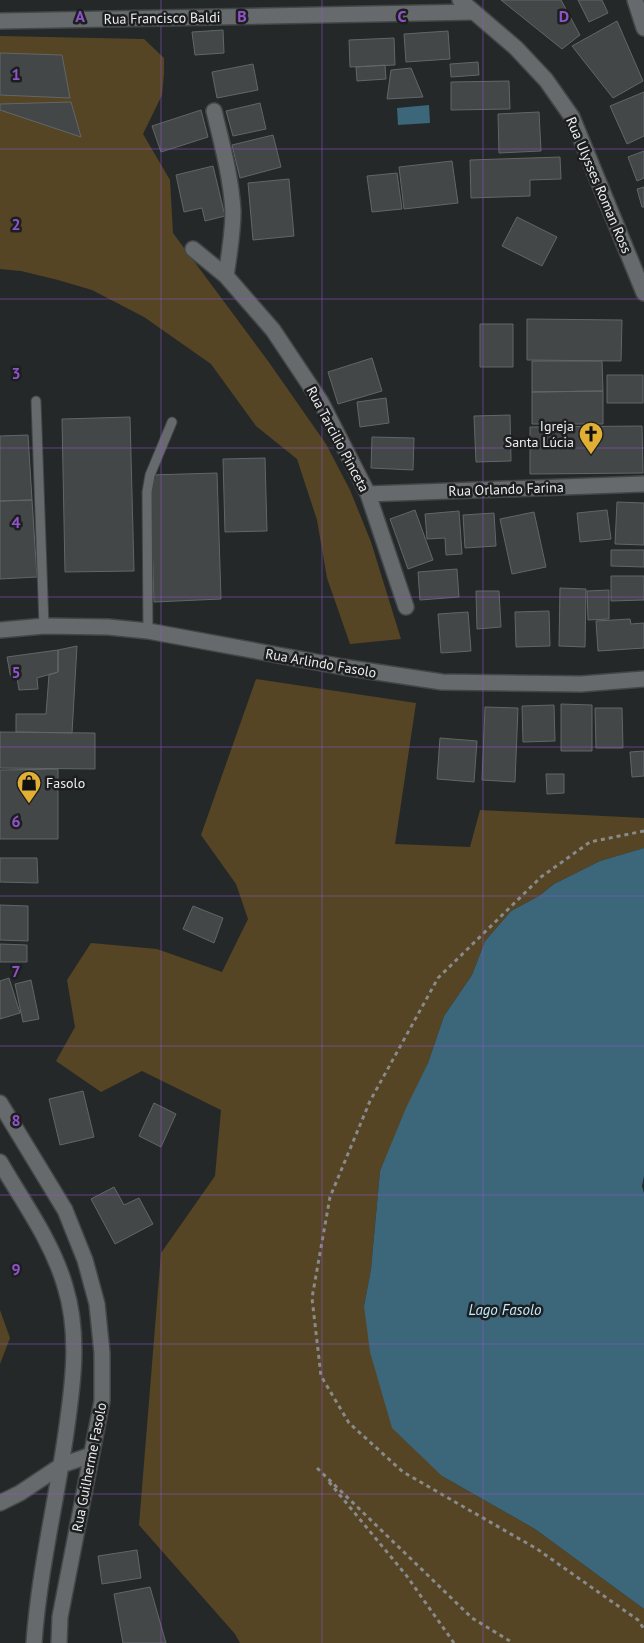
<svg xmlns="http://www.w3.org/2000/svg" width="644" height="1643" font-family="'PT Sans',sans-serif">
<style>
.green{fill:#554524}
.water{fill:#3c6679}
.building{fill:#444748;stroke:#636668}
.lines{fill:none;stroke-linecap:round;stroke-linejoin:round}
.lane-casing{stroke:#434647;stroke-width:11}
.street-casing{stroke:#434647;stroke-width:18}
.secondary-casing{stroke:#434647;stroke-width:18}
.path{stroke:#888a8b;stroke-width:3;stroke-dasharray:4 4;stroke-linecap:butt}
.lane{stroke:#676a6c;stroke-width:9}
.street{stroke:#676a6c;stroke-width:15}
.secondary{stroke:#676a6c;stroke-width:15}
.grid{fill:none;stroke:#9153c8;stroke-width:1;stroke-opacity:0.55}
.labels{text-anchor:middle;stroke-width:5;stroke-linejoin:round;paint-order:stroke}
.street-label{font-size:14px;fill:#ebedee;stroke:#1c1e20}
.poi-label{font-size:14px;fill:#ebedee;stroke:#1c1e20;text-anchor:end}
.water-label{font-size:15px;font-style:italic;fill:#c0eafe;stroke:#1c1e20}
.grid-label{font-size:16px;text-anchor:middle;font-weight:bold;fill:#9153c8;stroke:#1c1e20;stroke-width:5;stroke-linejoin:round;paint-order:stroke}
</style>
<rect width="100%" height="100%" fill="#252829"/>
<path class="green" d="M0,36L144,39L164,58V74L162,95L143,134L170,180L173,233L268,361L326,444L350,490L371,542L401,639L350,644L327,578L317,520L297,459L256,426L211,364L144,317L92,290L58,280L21,271L0,269Z
M256,679L416,703L395,844L470,847L480,810L644,818V848L600,861L554,884L539,896L511,911L485,941L472,975L444,1016L428,1063L380,1171L371,1269L364,1306L442,1476L535,1529L644,1609V1643H240L235,1634L139,1525L161,1253L215,1176L221,1110L142,1071L101,1092L56,1061L75,1027L67,980L91,943L157,949L222,972L248,919L236,884L201,835Z
M0,1310L10,1338L0,1364Z"/>
<path class="water" d="M429,105L430,123L398,125L397,108Z
M644,848V1176L642,1186L644,1193V1609L535,1529L442,1476L392,1428L370,1352L364,1306L371,1269L380,1171L406,1108L428,1063L444,1016L472,975L485,941L511,911L539,896L554,884L600,861Z"/>
<path class="building" d="M501,0H561L580,35L562,49Z
M578,0H602L608,13L589,22Z
M617,21L643,81L613,98L572,46Z
M223,30L224,53L195,55L192,32Z
M448,31L450,59L406,62L404,34Z
M394,38L395,65L350,67L349,40Z
M0,53L62,55L70,98L0,95Z
M478,62L479,75L451,77L450,64Z
M253,64L258,90L217,98L212,72Z
M385,65L386,79L357,81L356,67Z
M411,68L423,97L387,99L391,70Z
M509,81L510,109L451,110V82Z
M644,92V136L627,144L610,106Z
M71,102L81,137L0,110V104Z
M260,103L266,129L233,136L226,111Z
M201,110L208,137L161,152L152,126Z
M539,112L541,151L499,153L498,114Z
M273,135L281,167L240,178L232,145Z
M644,151V178L637,181L628,157Z
M560,157L561,179L530,180V196L471,198L470,160Z
M452,161L458,203L404,209L399,167Z
M213,166L225,216L205,221L202,208L184,212L176,175Z
M397,173L402,209L372,212L367,176Z
M289,179L294,236L253,240L248,183Z
M644,187V207H642L637,189Z
M517,217L557,237L542,266L502,246Z
M527,319L622,320L621,361L527,360Z
M480,324H513V367H480Z
M372,358L382,391L338,404L328,372Z
M532,361H602L603,391L532,392Z
M607,375H643V403H607Z
M603,391V424H532V392Z
M386,398L389,423L360,427L357,402Z
M510,415L511,461L476,462L474,416Z
M130,417L134,571L65,572L62,419Z
M642,426L643,473L530,474V427Z
M28,435L32,500L0,501V436Z
M372,437L414,438L413,470L371,468Z
M265,458L267,531L225,532L223,459Z
M217,473L221,599L154,602L150,475Z
M32,500L37,577L0,579V501Z
M617,502L644,503V545L615,544Z
M415,510L433,560L408,569L390,519Z
M607,510L611,539L580,542L577,513Z
M459,511L462,554L446,555L445,538L427,539L425,514Z
M534,512L546,567L512,574L500,519Z
M494,513L496,546L465,548L463,515Z
M611,550H644V567L611,566Z
M457,569L459,597L420,600L418,572Z
M611,576H644V600L611,601Z
M560,588L586,589L585,647L559,646Z
M609,590V619L588,620L587,591Z
M476,591H499L501,627L477,629Z
M549,611L550,646L516,647L515,612Z
M468,612L471,651L441,653L438,614Z
M630,619L631,624L644,623V648L598,651L596,621Z
M77,646L72,733L16,732V714H46L49,675L58,672V650Z
M58,650V672L37,678L38,689L19,690L17,678L11,679L7,657Z
M561,704L592,705V751H561Z
M554,705L555,741L523,742L522,706Z
M485,707L518,708L515,782L482,780Z
M595,708H622L623,748H596Z
M0,732L95,733V769L0,768Z
M440,738L477,741L474,782L437,779Z
M644,751V776L632,777L630,752Z
M58,769V839H0V770Z
M546,774H564V793L547,794Z
M0,858H37L38,883L0,882Z
M0,905L28,906V941L0,940Z
M193,906L223,918L214,943L183,929Z
M0,944L27,945V962H0Z
M9,978L20,1013L0,1019V981Z
M31,980L39,1019L23,1022L15,984Z
M83,1091L94,1137L60,1145L49,1099Z
M154,1103L176,1114L161,1147L139,1136Z
M114,1187L124,1205L139,1198L153,1224L115,1244L91,1199Z
M137,1550L141,1578L102,1584L98,1556Z
M150,1587L166,1643H123L114,1594Z"/>
<g class="lines">
<defs>
<path id="lane" d="M36,401L44,626
M148,631L147,492L150,475L172,422"/>
<path id="street" d="M0,21L474,12
M214,111C222,144 231,177 233,211C233,233 229,255 226,276
M193,249L226,276L273,330L321,402L368,494L406,607
M368,494L644,484
M0,1503L20,1493L62,1465L91,1455"/>
<path id="secondary" d="M460,0L516,48L546,80L572,117L644,293
M635,0L644,28
M0,630L44,626L108,627L148,631L343,667L442,682L581,684L644,679
M0,1103L65,1210L85,1260L97,1304L102,1353V1401L60,1617L59,1643
M0,1162C23,1202 52,1241 65,1286C80,1334 73,1384 66,1433C56,1503 39,1572 34,1643"/>
</defs>
<use href="#lane" class="lane-casing"/>
<use href="#street" class="street-casing"/>
<use href="#secondary" class="secondary-casing"/>
<path class="path" d="M644,831L590,842L541,877L438,978L370,1101L330,1197L312,1298L321,1376L349,1423L403,1472L537,1549L638,1620L644,1629
M317,1468L472,1618L513,1643
M329,1482L406,1575L454,1643"/>
<use href="#lane" class="lane"/>
<use href="#street" class="street"/>
<use href="#secondary" class="secondary"/>
</g>
<path class="grid" d="M161,0V1643M322,0V1643M483,0V1643M0,149H644M0,299H644M0,448H644M0,597H644M0,747H644M0,896H644M0,1046H644M0,1195H644M0,1344H644M0,1494H644"/>
<defs>
<symbol id="church-pin" viewBox="-11 -11 22 30"><path d="M0 17L-7.5 6A9.5 9.5 0 1 1 7.5 6Z" fill="#e1af34" stroke="#1c1e20"/><path d="M-1.2-6h2.4v3.5h3.3v2.4h-3.3V6h-2.4V-.1h-3.3v-2.4h3.3Z" fill="#111"/></symbol>
<symbol id="shop-pin" viewBox="-11 -11 22 30"><path d="M0 17L-7.5 6A9.5 9.5 0 1 1 7.5 6Z" fill="#e1af34" stroke="#1c1e20"/><path d="M-5-2.5h2.3a2.7 3.5 0 0 1 5.4 0H5L5.5 6h-11ZM-1.5-2.5h3a1.5 2.3 0 0 0-3 0Z" fill="#111"/></symbol>
</defs>
<g fill-rule="evenodd">
<use href="#church-pin" x="577" y="420" width="28" height="38"/>
<use href="#shop-pin" x="15" y="769" width="28" height="38"/>
</g>
<g class="labels">
<g class="street-label">
<text transform="translate(162 18) rotate(-1)" y="5">Rua Francisco Baldi</text>
<text transform="translate(599 185) rotate(67)" y="5">Rua Ulysses Roman Ross</text>
<text transform="translate(338 439) rotate(62)" y="5">Rua Tarcilio Pinceta</text>
<text transform="translate(506 489) rotate(-2)" y="5">Rua Orlando Farina</text>
<text transform="translate(321 663) rotate(10)" y="5">Rua Arlindo Fasolo</text>
<text transform="translate(89 1467) rotate(-79)" y="5">Rua Guilherme Fasolo</text>
</g>
<g class="poi-label">
<text x="574" y="431">Igreja<tspan x="574" dy="16">Santa Lúcia</tspan></text>
<text x="46" y="788" text-anchor="start">Fasolo</text>
</g>
<g class="water-label">
<text x="505" y="1315">Lago Fasolo</text>
</g>
</g>
<g class="grid-label">
<text x="80" y="22">A</text>
<text x="242" y="22">B</text>
<text x="402" y="22">C</text>
<text x="564" y="22">D</text>
<text x="16" y="80">1</text>
<text x="16" y="230">2</text>
<text x="16" y="379">3</text>
<text x="16" y="528">4</text>
<text x="16" y="678">5</text>
<text x="16" y="827">6</text>
<text x="16" y="977">7</text>
<text x="16" y="1126">8</text>
<text x="16" y="1275">9</text>
</g>
</svg>
